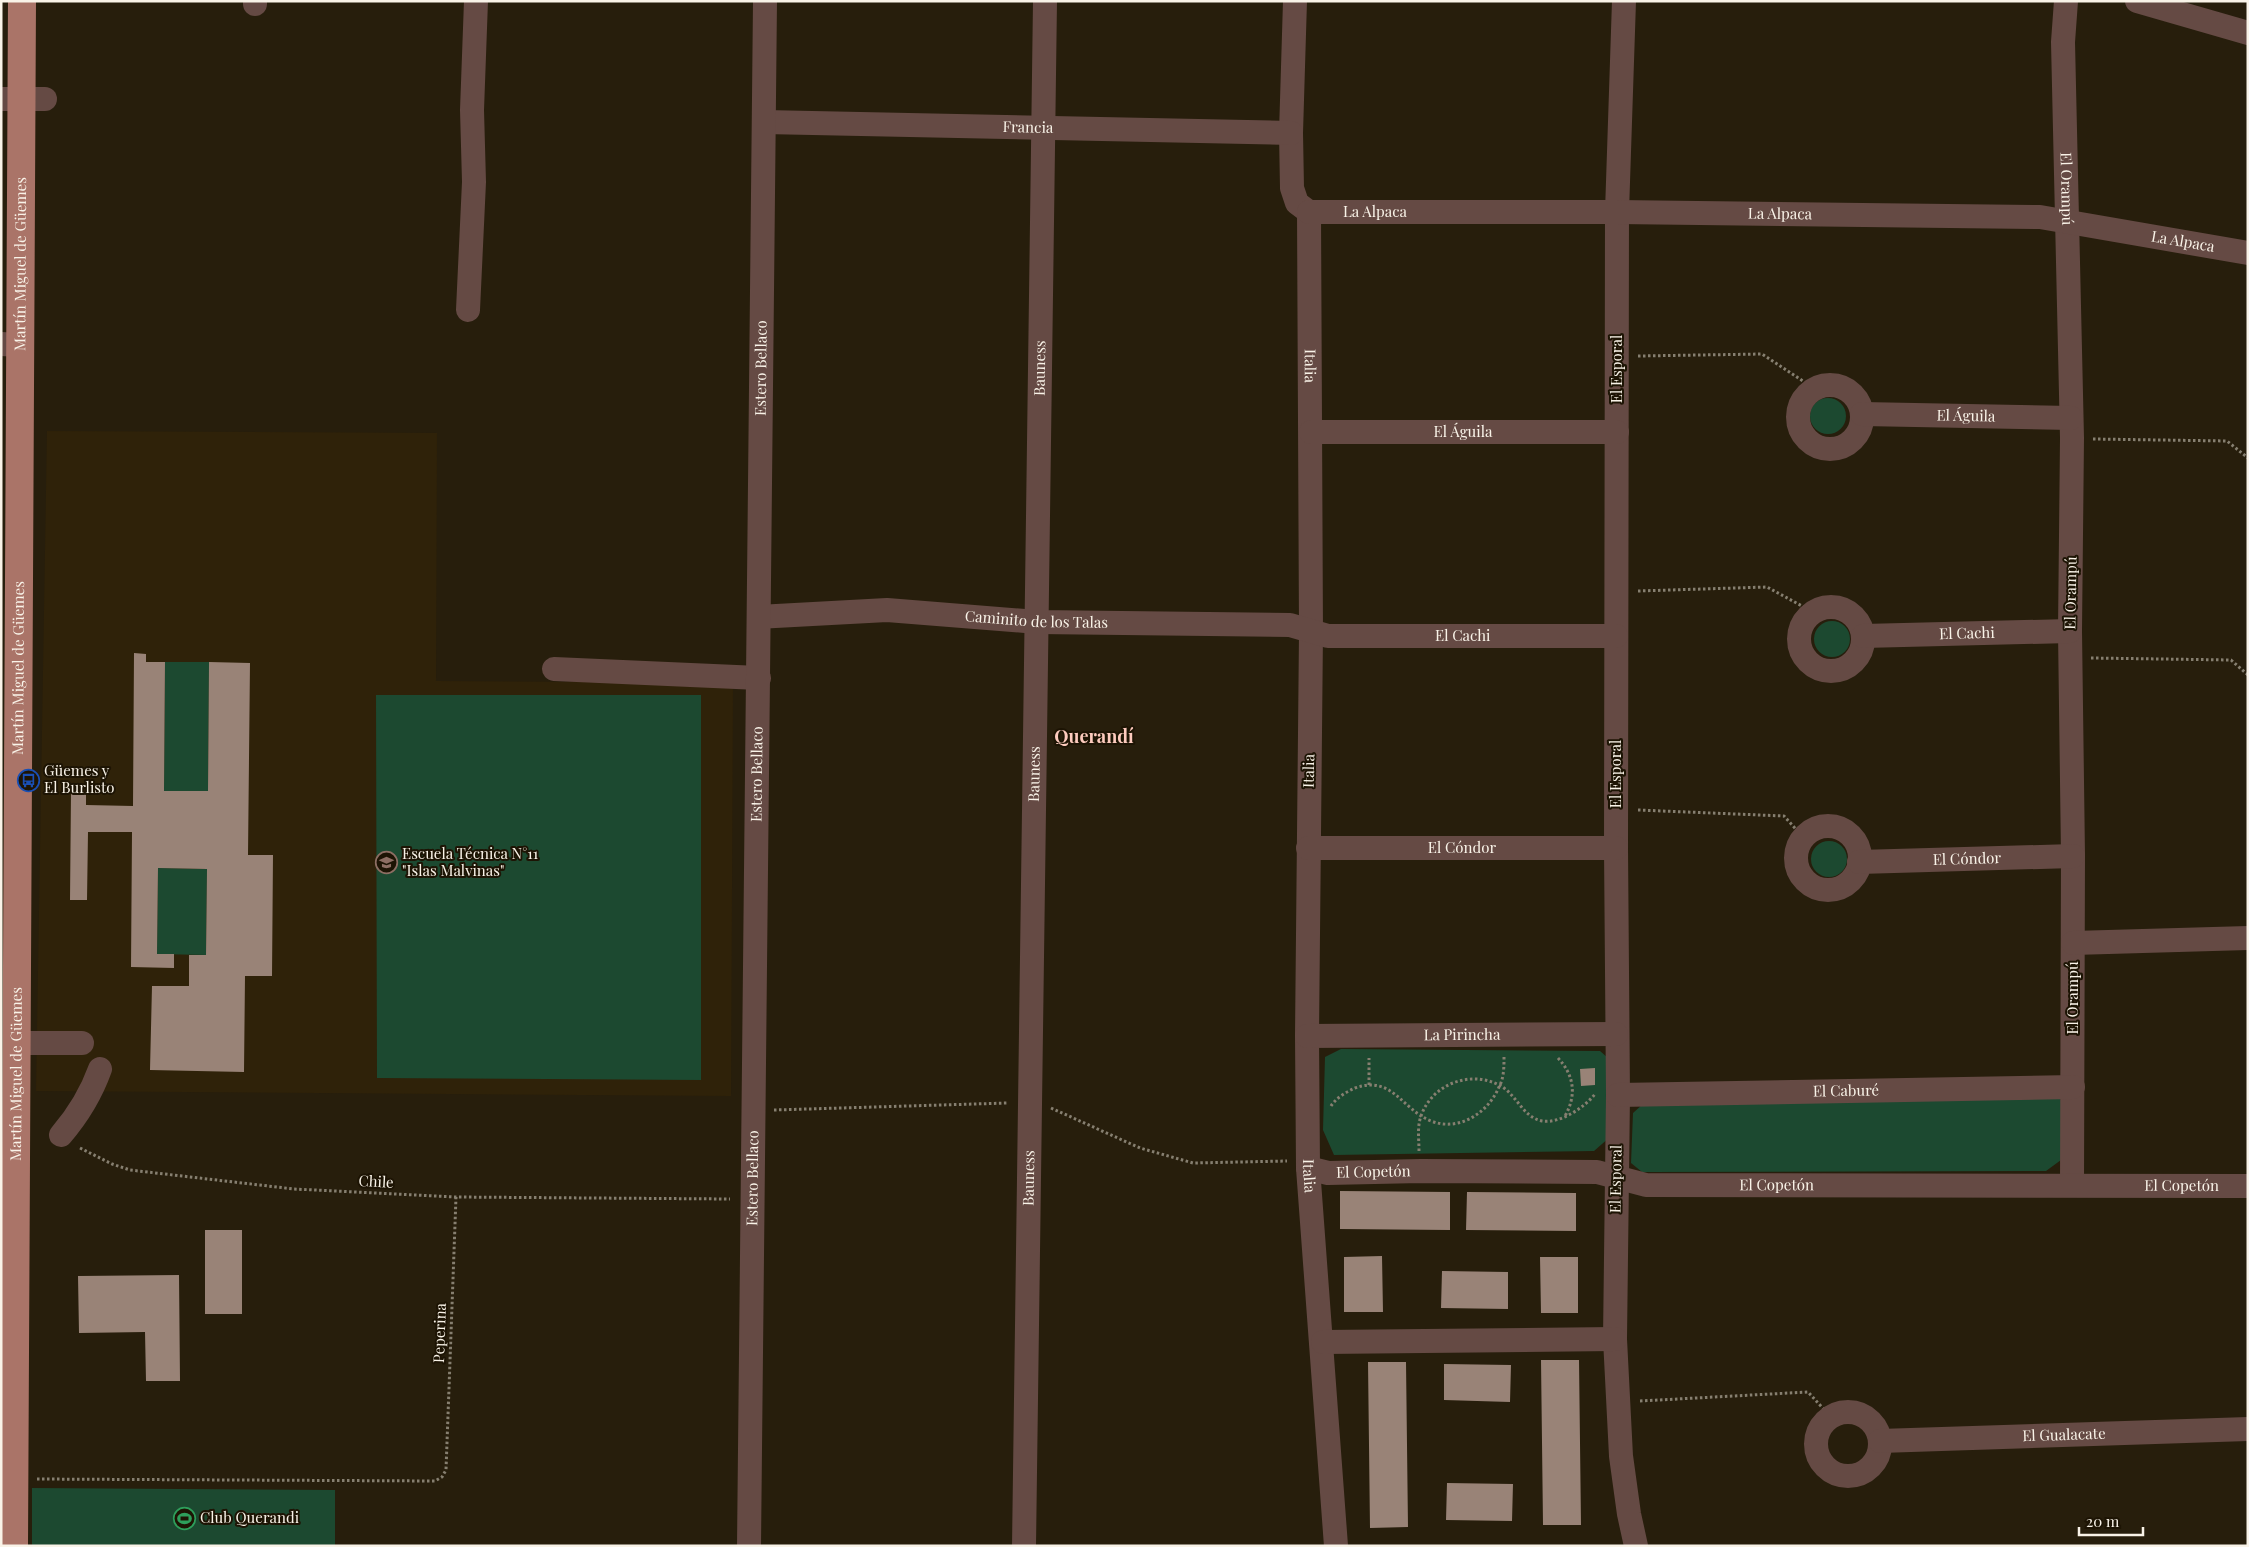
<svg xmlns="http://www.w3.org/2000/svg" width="2249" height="1547" font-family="'Playfair Display',serif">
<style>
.built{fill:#2f2209}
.green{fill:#1c4930}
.building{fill:#998377}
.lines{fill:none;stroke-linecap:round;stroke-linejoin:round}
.path{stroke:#867f70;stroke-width:3;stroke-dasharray:2.5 2.5;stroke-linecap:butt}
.minor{stroke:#654a44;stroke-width:24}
.major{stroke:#aa7468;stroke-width:28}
.labels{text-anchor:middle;stroke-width:4;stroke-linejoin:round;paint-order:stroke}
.street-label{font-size:15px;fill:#f9f3e8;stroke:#1d1404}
.poi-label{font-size:15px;fill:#f9f3e8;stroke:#1d1404;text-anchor:start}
.quarter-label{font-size:18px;font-weight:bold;fill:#fdcbbe;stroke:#1d1404}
</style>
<rect width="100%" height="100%" fill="#271e0c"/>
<path class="built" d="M47,431L437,433L436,681L733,683L731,1096L36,1091Z"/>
<path class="green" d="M1810 416a18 18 0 1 1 36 0a18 18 0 1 1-36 0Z
M1814 639a18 18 0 1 1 36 0a18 18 0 1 1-36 0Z
M165,662H209L208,791H164Z
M376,695H701V1080L377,1078Z
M1811 859a18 18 0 1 1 36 0a18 18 0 1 1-36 0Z
M158,868L207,869L206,955L157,954Z
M1341,1049L1600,1051L1608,1058L1610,1137L1594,1151L1334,1155L1323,1130L1325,1057Z
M2058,1097L2061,1100V1160L2046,1171L1642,1172L1631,1163L1633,1113L1643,1104Z
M32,1488L335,1490V1546H32Z"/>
<path class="building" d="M134,653L146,654V662H165L164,791H208L209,662L250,663L248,855H273L272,976H245L244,1072L150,1070L152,986H189V955H206L207,869L158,868L157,954H174V968L131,967L132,832H88L87,900H70L71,791H86V805L133,806Z
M1595,1068V1085L1581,1086L1580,1069Z
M1340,1191L1450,1192V1230L1340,1229Z
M1467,1192L1576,1193V1231L1466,1230Z
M205,1230H242V1314H205Z
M1382,1256L1383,1312H1344V1257Z
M1540,1257H1578V1313H1541Z
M1442,1271L1508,1272V1309L1441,1308Z
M179,1275L180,1381H146L145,1332L79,1333L78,1276Z
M1541,1360H1579L1581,1525H1543Z
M1368,1362H1406L1408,1527L1370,1528Z
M1444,1364L1511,1365L1510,1402L1444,1400Z
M1447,1483L1513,1484L1512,1521L1446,1520Z"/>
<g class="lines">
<path class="path" d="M1638,356L1762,354L1815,389
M2093,439L2227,441L2248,458
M1638,591L1767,587L1813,612
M2091,658L2231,660L2248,675
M1638,810L1784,816L1803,837
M1558,1058C1574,1075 1577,1095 1565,1116
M1369,1085V1058
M1331,1106C1336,1098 1346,1092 1355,1088C1393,1075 1401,1109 1431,1121C1459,1132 1488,1113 1499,1087C1504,1078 1504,1067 1504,1057
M1051,1108L1140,1148L1193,1163L1287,1161
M774,1110L1008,1103
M80,1148L112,1164L130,1170L294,1189L456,1197L730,1199
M1419,1151C1419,1139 1417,1127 1421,1116C1432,1084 1470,1070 1499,1085C1517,1094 1522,1117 1542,1121C1560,1124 1585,1107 1595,1094
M1640,1401L1808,1392L1831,1417
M37,1479L435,1481L442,1477L446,1470L456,1197"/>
<g class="minor">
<path d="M1295,1L1291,133L1292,188L1297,203L1309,212"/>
<path d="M1624,1L1617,212L1616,848L1618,1095L1615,1339L1621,1456L1629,1514L1636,1546"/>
<path id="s1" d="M2066,1L2063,42L2072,438L2070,631L2073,856L2072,1185"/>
<path d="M2137,1L2248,33"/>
<path d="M255,4V1"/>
<path d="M1,99H45"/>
<path id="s2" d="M764,122L1291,133"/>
<path id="s3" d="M1309,212L1311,632L1307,1036L1308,1168L1336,1546"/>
<path id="s4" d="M1309,212H1617L2040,217L2248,253"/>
<path d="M468,310L474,182L472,110L476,1"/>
<path d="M1,344L20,345"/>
<circle cx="1830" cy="417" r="32"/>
<path id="s5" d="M1862,414L2071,418"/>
<path id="s6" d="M1311,432H1617"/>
<circle cx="1831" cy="639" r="32"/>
<path id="s7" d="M759,617L887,610L1037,622L1290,625L1328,636H1616"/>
<path id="s8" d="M1863,636L2070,631"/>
<path d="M554,669L759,678"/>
<circle cx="1828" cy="858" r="32"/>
<path id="s9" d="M1308,848H1616"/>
<path id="s10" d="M1859,862L2073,856"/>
<path d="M2073,943L2248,938"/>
<path id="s11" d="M1307,1036L1616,1034"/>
<path d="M16,1043H82"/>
<path id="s12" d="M1618,1095L2073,1087"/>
<path d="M61,1135C79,1114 91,1094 100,1069"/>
<path id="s13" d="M1308,1168L1328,1173L1421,1171L1597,1172L1646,1185L2248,1186"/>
<path d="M1323,1342L1615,1339"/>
<circle cx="1848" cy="1444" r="32"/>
<path id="s14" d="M1880,1441L2248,1429"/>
<path id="s15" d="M749,1546L765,1"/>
<path id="s16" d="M1024,1546L1045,1"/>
</g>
<path class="major" id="s17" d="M14,1546L22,1"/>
</g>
<defs>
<symbol id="bus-ring" viewBox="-11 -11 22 22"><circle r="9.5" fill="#1d1404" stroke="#1a4fb4" stroke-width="1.5"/><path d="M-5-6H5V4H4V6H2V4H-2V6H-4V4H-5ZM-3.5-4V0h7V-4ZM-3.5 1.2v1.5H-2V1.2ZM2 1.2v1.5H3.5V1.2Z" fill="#1a4fb4"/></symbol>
<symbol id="school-ring" viewBox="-11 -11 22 22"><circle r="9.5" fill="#1d1404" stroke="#8d6e63" stroke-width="1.5"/><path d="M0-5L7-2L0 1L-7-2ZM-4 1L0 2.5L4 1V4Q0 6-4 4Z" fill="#8d6e63"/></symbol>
<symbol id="stadium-ring" viewBox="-11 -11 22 22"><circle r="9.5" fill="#1d1404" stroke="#2e9e5b" stroke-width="1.5"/><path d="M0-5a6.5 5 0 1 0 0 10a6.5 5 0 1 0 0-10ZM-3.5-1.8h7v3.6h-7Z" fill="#2e9e5b"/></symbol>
</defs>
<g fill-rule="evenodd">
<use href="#bus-ring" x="16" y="768" width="25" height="25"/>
<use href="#school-ring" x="374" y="850" width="25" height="25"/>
<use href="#stadium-ring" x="172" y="1506" width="25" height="25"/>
</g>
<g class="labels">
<g class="street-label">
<text dy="5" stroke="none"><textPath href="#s2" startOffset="264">Francia</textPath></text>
<text dy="5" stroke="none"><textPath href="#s1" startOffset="188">El Orampú</textPath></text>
<text dy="5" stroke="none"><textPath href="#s4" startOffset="66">La Alpaca</textPath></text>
<text dy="5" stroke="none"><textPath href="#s4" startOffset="471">La Alpaca</textPath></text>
<text dy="5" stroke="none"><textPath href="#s4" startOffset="876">La Alpaca</textPath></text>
<text dy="5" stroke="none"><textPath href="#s17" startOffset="1282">Martín Miguel de Güemes</textPath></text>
<text dy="5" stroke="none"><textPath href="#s3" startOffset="154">Italia</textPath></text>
<text dy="5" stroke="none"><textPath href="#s15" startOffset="1178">Estero Bellaco</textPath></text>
<text dy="5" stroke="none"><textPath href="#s16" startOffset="1178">Bauness</textPath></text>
<text transform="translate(1617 369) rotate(-90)" y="5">El Esporal</text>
<text dy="5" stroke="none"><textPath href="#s5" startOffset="104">El Águila</textPath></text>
<text dy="5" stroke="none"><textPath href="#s6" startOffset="152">El Águila</textPath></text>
<text transform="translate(2071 593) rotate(-89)" y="5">El Orampú</text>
<text dy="5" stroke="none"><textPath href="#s7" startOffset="278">Caminito de los Talas</textPath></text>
<text dy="5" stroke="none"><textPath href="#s8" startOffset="104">El Cachi</textPath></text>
<text dy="5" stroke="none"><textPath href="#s7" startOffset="706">El Cachi</textPath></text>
<text dy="5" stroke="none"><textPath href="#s17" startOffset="878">Martín Miguel de Güemes</textPath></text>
<text transform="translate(1309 771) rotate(-89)" y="5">Italia</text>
<text dy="5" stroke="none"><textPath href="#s15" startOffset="772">Estero Bellaco</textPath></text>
<text dy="5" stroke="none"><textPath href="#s16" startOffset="772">Bauness</textPath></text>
<text transform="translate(1616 774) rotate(-90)" y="5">El Esporal</text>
<text dy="5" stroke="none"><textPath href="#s9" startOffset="154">El Cóndor</textPath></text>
<text dy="5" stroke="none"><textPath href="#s10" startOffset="108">El Cóndor</textPath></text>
<text transform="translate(2073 998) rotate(-90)" y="5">El Orampú</text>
<text dy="5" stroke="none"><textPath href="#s11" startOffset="155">La Pirincha</textPath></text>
<text dy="5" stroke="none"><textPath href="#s17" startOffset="472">Martín Miguel de Güemes</textPath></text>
<text dy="5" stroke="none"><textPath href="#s12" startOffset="228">El Caburé</textPath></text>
<text dy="5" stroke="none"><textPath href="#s13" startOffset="66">El Copetón</textPath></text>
<text dy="5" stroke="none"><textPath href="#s3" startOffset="964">Italia</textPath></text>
<text dy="5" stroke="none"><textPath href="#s15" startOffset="368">Estero Bellaco</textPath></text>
<text dy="5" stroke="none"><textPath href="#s16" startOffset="368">Bauness</textPath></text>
<text transform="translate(1616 1179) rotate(-89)" y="5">El Esporal</text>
<text transform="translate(376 1182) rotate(3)" y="5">Chile</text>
<text dy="5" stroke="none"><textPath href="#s13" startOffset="471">El Copetón</textPath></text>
<text dy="5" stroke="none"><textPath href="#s13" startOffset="876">El Copetón</textPath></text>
<text transform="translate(440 1333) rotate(-88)" y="5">Peperina</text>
<text dy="5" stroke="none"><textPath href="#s14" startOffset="184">El Gualacate</textPath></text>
</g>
<g class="poi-label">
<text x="44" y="776">Güemes y<tspan x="44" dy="17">El Burlisto</tspan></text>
<text x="402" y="859">Escuela Técnica N°11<tspan x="402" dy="17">"Islas Malvinas"</tspan></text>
<text x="200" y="1523">Club Querandi</text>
</g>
<g class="quarter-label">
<text x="1094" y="743">Querandí</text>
</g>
</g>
<rect width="2249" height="1547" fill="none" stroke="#f9f3e8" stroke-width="5"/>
<path d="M2079 1527v8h64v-8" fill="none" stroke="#f9f3e8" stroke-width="2.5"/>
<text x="2086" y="1527" font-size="15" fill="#f9f3e8" stroke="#1d1404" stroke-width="4" paint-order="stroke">20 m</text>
</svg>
